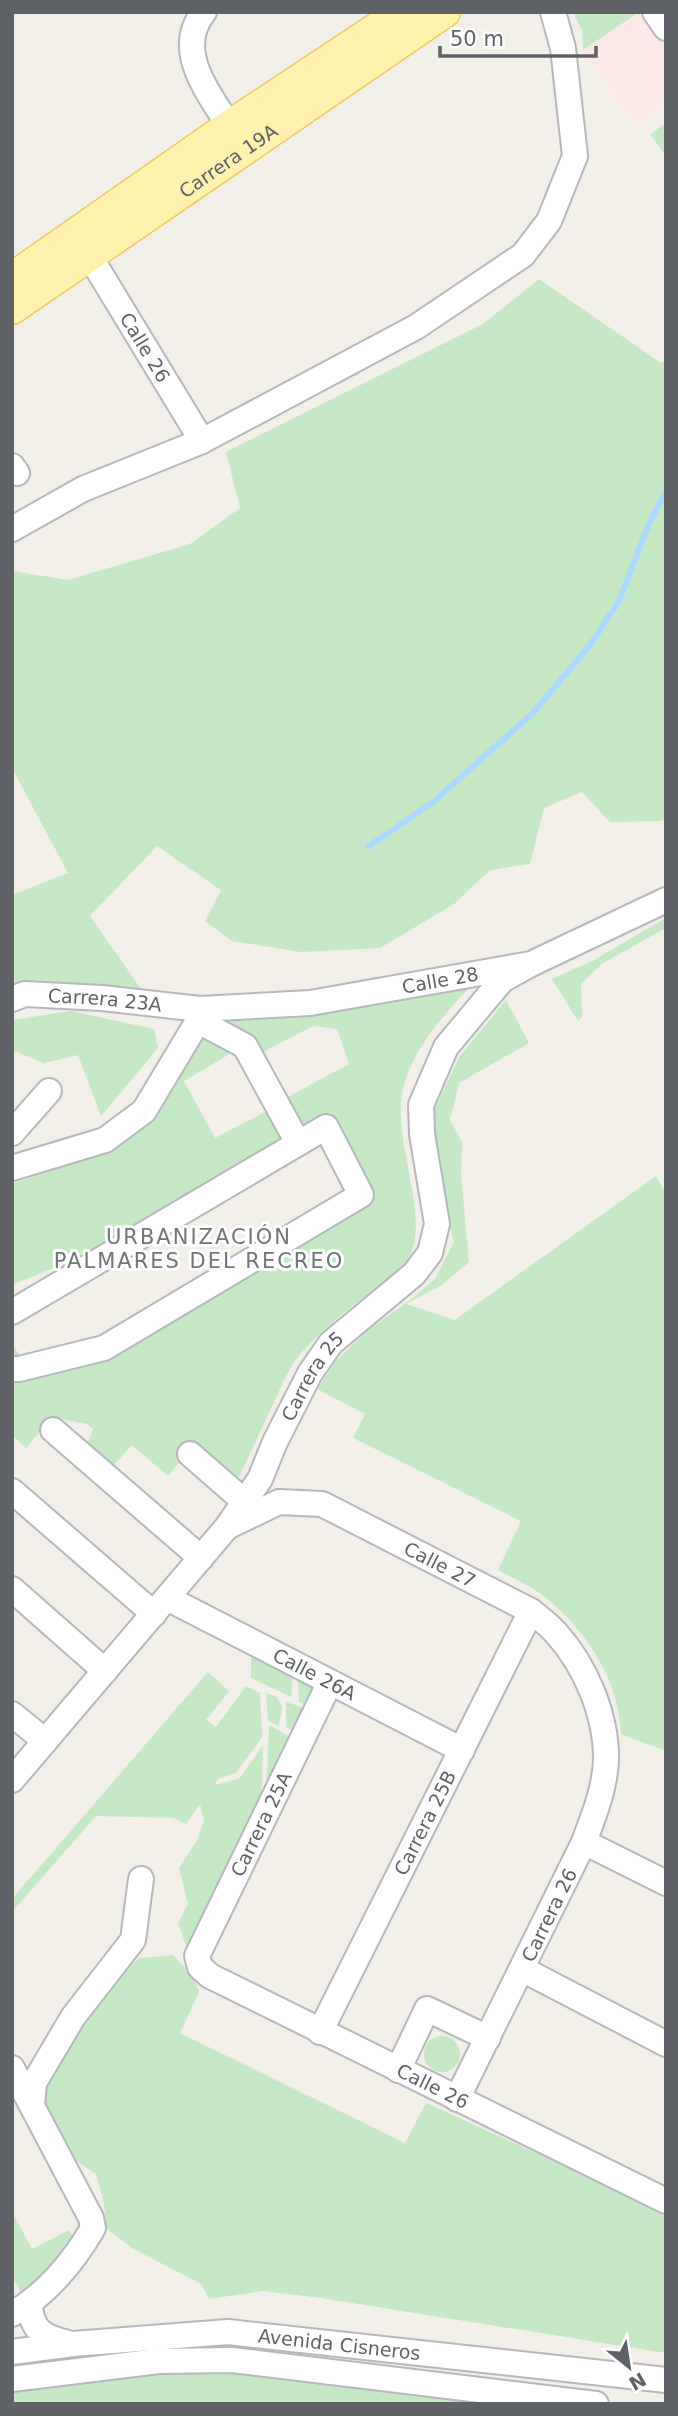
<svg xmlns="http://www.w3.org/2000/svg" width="678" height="2416" font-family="'DejaVu Sans',sans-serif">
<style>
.medical{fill:#fce8e6}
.green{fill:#c5e8c5}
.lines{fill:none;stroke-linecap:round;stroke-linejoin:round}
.stream{stroke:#aadaff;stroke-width:6}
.minor-casing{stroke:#b5b8bc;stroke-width:28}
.major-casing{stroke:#f2c960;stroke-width:33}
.minor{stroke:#fff;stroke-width:24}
.major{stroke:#fff2af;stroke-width:30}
.labels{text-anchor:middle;stroke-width:6;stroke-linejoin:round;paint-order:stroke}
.street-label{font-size:19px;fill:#5f6368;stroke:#fff}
.neighbourhood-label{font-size:21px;letter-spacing:2px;fill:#70757a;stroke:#fff}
</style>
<rect width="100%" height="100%" fill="#f1efe8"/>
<path class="medical" d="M639,12H647L666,40V104L634,125L583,50Z"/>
<path class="green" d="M573,12H639L583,50L582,30Z
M666,123V156L650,134Z
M539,279L661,363L666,360V819L661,821L610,822L582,792L544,808L530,864L490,870L454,904L380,948L301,952L232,941L205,921L221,890L157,846L90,916L141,989L34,980L12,989V895L68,873L12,768V571L68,580L190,544L240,508L226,452L483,324Z
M666,918V928L603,963L581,984L582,1017L578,1021L552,979L594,960Z
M471,983C467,992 461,996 454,1004C432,1029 407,1061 402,1095C394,1144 428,1212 411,1253C402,1275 374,1290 356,1303C337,1318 317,1335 301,1353C289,1366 282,1385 275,1400C263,1426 251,1451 239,1477L224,1471L192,1447L168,1476L132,1445L112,1467L87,1445L93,1429L87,1424L52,1417L26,1448L12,1435V1344L25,1363L46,1367L365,1201L328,1117L307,1129L297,1128L282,1100L349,1064L337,1029L313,1026L257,1055L213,1018L329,1013L396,1002Z
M506,1000L529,1043L459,1083L450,1120L462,1142L461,1175L469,1262L442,1285L406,1304L455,1320L656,1176L666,1194V1751L621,1734C619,1681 589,1635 550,1601C535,1588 516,1580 498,1570L521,1521L353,1438L365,1414L317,1389L335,1362L368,1330L405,1304L435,1279L454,1242L442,1197L433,1112L460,1056Z
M71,1011L154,1029L158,1048L101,1116L78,1055L44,1063L12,1050V1020Z
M204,1034L233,1052L184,1081L215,1138L269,1110L285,1135L282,1145L72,1270L60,1265L12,1285V1184L113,1149L134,1134L153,1118L165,1103L178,1082L192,1050Z
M251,1651L293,1674L291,1697L251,1678Z
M208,1672L229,1691L206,1720L216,1727L246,1686L260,1693L262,1737L236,1773L218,1779L214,1785L240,1778L263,1745L261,1807L190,1957L178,1923L188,1904L179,1868L197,1840L204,1821L200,1804L186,1824L173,1818L96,1816L12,1912V1899Z
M298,1677L315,1683L308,1706L299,1702Z
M266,1693L277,1697L282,1707L279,1726L268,1721Z
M286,1701L307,1710L296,1732L286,1727Z
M269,1725L294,1739L266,1797Z
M173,1955L194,1977L199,1992L180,2033L405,2143L426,2103L666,2212V2353L321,2298L263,2291L209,2299L201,2284L132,2248L106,2228L104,2203L96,2174L66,2154L37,2096L44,2073L121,1972L140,1958Z
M424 2054a18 18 0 1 1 36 0a18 18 0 1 1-36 0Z
M12,2212L32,2249L69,2230L74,2239L37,2288L22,2294L12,2276Z
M181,2365L530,2404H12V2389Z"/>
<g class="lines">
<path class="stream" d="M369,846L432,803L533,713L590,645L619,601L650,521L666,492"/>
<defs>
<g id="minor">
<path d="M204,12C173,50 209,93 229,126"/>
<path d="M655,12L666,28"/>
<path id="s1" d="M89,255L202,441"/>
<path d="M12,466L17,473"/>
<path d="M12,529L83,489L202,441L416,327L523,255L549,221L575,156L563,48L553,12"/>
<path id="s2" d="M12,999L25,994L102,998L200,1009L310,1003L531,964L666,900"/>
<path d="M198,1021L245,1046L298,1143"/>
<path d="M12,1133L49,1091"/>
<path d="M12,1168L105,1140L144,1111L198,1021L200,1009"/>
<path d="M12,1312L326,1127L361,1195L104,1348L19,1369H12"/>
<path d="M53,1430L201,1558"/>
<path d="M190,1454L245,1502"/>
<path d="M12,1491L154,1614"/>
<path id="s3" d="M229,1526L279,1502L322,1504L531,1611C540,1618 549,1625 556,1633C585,1665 606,1714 606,1757C606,1786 594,1815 584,1842L457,2099"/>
<path d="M12,1589L105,1671"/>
<path id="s4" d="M167,1598L462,1750"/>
<path id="s5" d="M330,1682L197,1956L200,1967L210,1976L666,2201"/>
<path d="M12,1714L45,1741"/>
<path id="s6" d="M12,1780L227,1527L260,1479L275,1442L310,1373L331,1343L414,1274L430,1253L437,1224L422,1134L421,1105L446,1047L502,980L531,964"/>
<path d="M584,1842L666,1883"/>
<path d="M522,1969L666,2044"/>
<path id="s7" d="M320,2032L531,1611"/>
<path d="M12,2068L91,2218L93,2228C74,2261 46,2295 12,2314"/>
<path d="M398,2070L427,2009L488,2038"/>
<path d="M32,2105L34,2083L73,2017L133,1940L141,1879"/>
<path d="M30,2304C31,2331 44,2337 68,2343"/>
<path id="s8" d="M12,2352L73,2344L228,2332L666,2380"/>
<path d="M12,2379L159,2361L232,2360L596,2404"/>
</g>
<g id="major">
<path d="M12,278L229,126L401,12"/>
<path id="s9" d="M12,309L445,12"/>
</g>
</defs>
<use href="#minor" class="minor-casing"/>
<use href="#major" class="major-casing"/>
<use href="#minor" class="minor"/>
<use href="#major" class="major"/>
</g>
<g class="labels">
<g class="street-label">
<text dy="7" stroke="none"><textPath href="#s9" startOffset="262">Carrera 19A</textPath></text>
<text dy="7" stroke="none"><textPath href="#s1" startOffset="108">Calle 26</textPath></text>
<text dy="7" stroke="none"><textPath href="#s2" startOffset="432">Calle 28</textPath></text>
<text dy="7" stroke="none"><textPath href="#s2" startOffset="94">Carrera 23A</textPath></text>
<text dy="7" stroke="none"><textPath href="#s6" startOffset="506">Carrera 25</textPath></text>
<text dy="7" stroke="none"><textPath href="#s3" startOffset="231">Calle 27</textPath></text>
<text dy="7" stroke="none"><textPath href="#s4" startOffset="166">Calle 26A</textPath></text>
<text dy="7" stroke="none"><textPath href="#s7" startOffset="234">Carrera 25B</textPath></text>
<text transform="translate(261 1824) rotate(-64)" y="7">Carrera 25A</text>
<text transform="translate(549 1915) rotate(-64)" y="7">Carrera 26</text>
<text dy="7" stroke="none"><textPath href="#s5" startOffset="578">Calle 26</textPath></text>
<text dy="7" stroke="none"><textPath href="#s8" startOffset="329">Avenida Cisneros</textPath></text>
</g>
<g class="neighbourhood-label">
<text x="199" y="1244">URBANIZACIÓN<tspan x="199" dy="24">PALMARES DEL RECREO</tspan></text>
</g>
</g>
<rect width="678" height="2416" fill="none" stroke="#5f6368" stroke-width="28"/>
<g transform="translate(629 2367) rotate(150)" stroke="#ffffff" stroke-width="5" paint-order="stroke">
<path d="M0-5L12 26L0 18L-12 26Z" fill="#5f6368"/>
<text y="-10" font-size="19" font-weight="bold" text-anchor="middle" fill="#5f6368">N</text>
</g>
<path d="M440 46v10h156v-10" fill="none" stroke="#5f6368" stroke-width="3.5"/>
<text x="450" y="46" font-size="21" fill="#5f6368" stroke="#ffffff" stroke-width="5" paint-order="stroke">50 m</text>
</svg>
